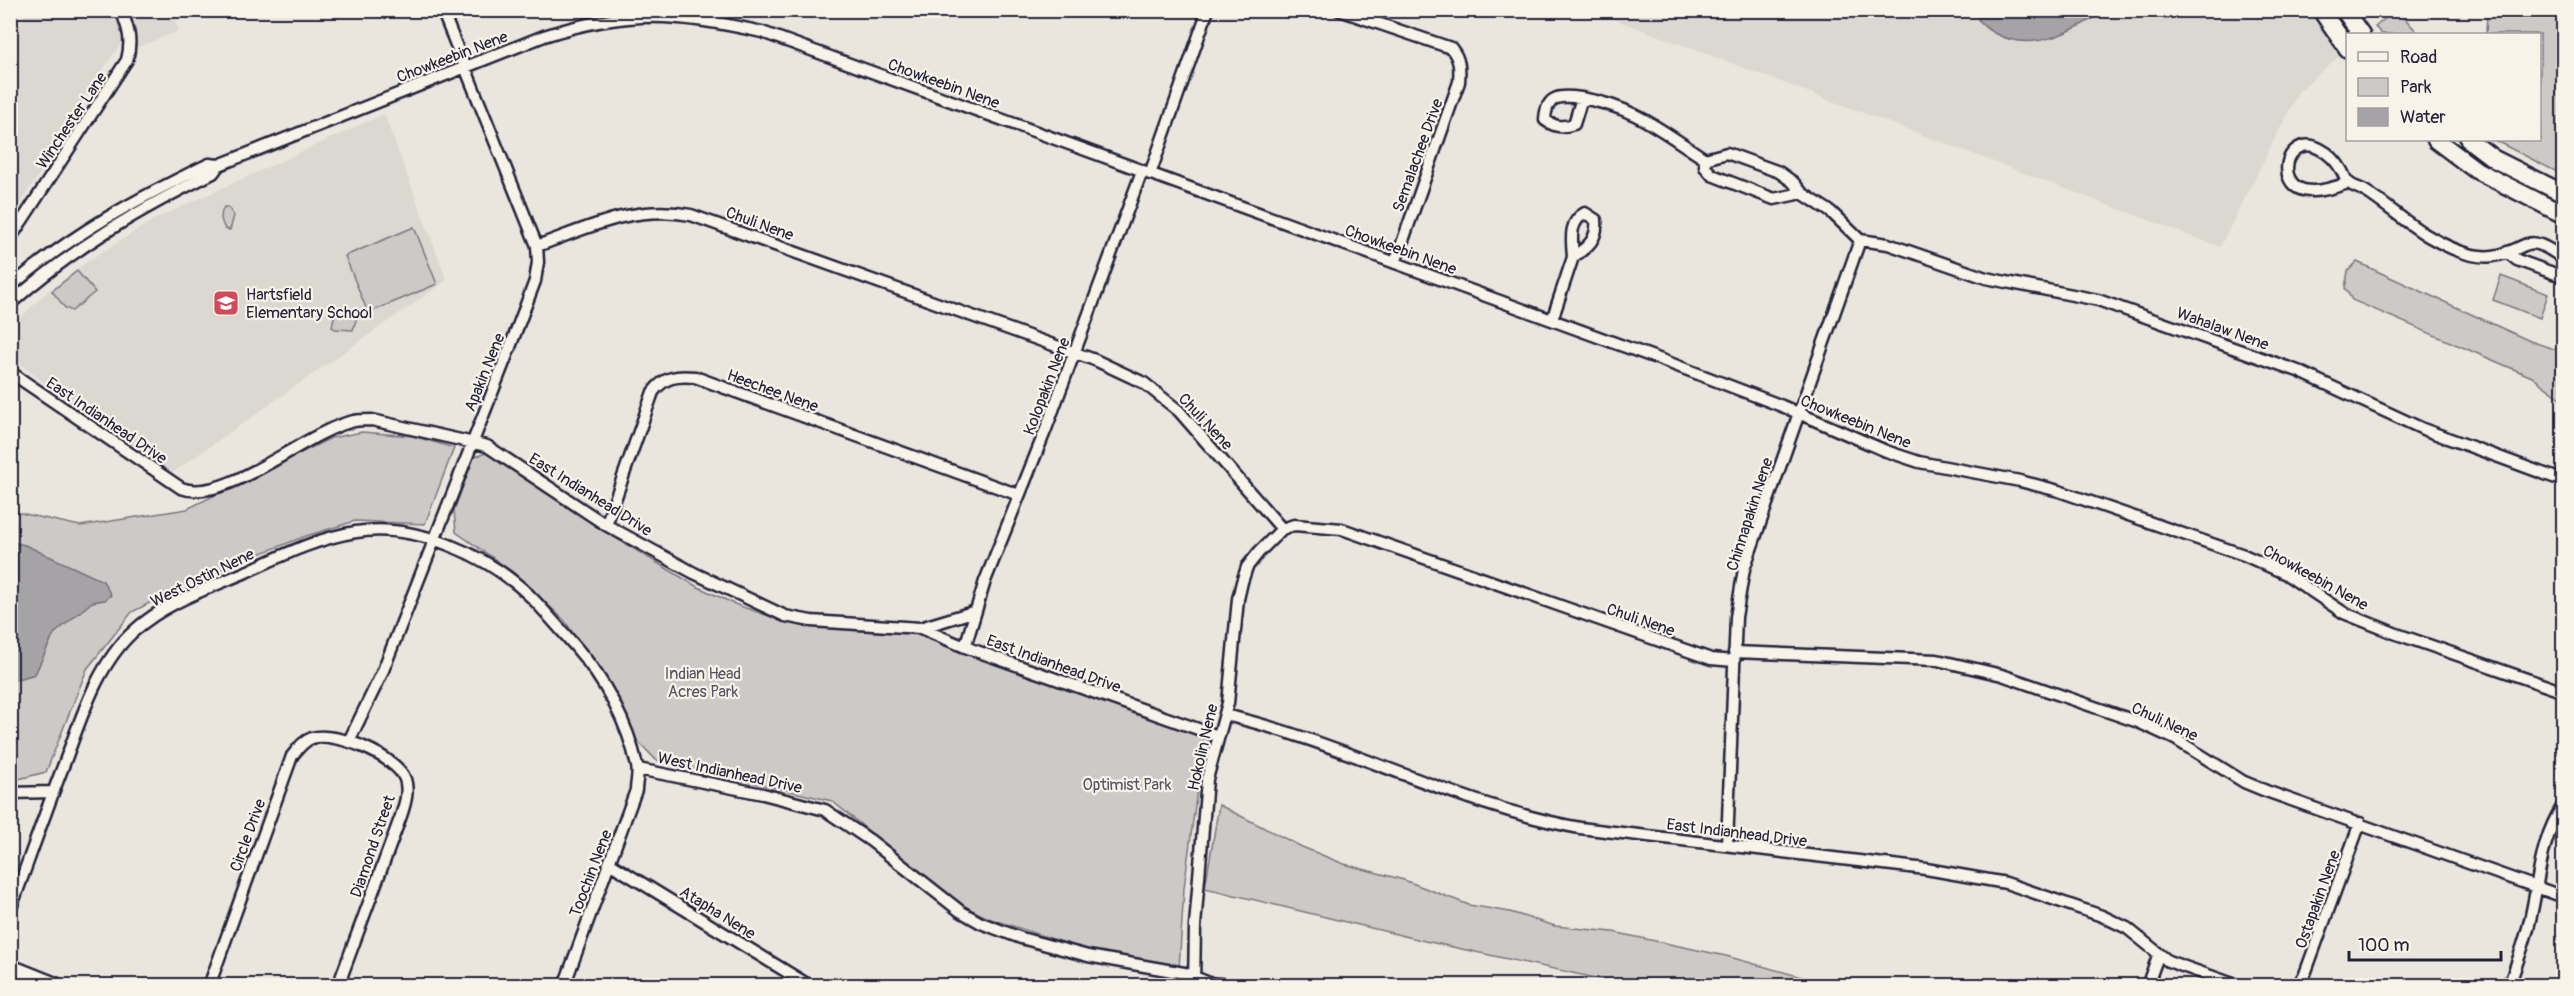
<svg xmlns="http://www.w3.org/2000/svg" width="2574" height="996" font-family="Pangolin,sans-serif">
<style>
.built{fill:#dbd8d2}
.green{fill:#cdc9c6;stroke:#787680;stroke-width:1.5}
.water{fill:#a6a3a6;stroke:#716f7b;stroke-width:1.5}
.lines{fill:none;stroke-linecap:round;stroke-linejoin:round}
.minor-casing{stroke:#22223b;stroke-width:15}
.secondary-casing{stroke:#22223b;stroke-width:21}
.minor{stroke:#f7f3e8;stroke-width:10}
.secondary{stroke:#f7f3e8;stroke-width:16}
.labels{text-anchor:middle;stroke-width:4.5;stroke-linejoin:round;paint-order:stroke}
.street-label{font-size:16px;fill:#22223b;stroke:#f7f3e8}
.poi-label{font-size:16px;fill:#22223b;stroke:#f7f3e8;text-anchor:start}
.park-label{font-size:16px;fill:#555465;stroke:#f7f3e8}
</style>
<rect width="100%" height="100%" fill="#eae6de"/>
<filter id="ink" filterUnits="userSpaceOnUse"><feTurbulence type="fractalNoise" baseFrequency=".0167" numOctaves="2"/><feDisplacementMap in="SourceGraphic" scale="12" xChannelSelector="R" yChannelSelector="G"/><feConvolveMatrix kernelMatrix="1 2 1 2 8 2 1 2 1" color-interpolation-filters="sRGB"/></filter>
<g filter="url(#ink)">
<path class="built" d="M28,11H113L125,38L86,94L43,168L11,217V35Z
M122,11H171L179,31L136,48Z
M1592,11H2308L2343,53L2299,91L2220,247Z
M384,114L447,280L172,473L59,394L11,357L10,328L46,293L89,260L155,219Z"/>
<path class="green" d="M2394,11H2398L2419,34H2382L2375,27Z
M2487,11H2563V175L2494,140H2540V34H2486Z
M224,207H228L234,216L230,230L225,229C221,221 219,215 224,207Z
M414,227L437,284L368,313L345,256Z
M2357,262L2530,341L2563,352V400L2532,377L2352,300L2345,288L2348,271Z
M77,271L95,292L72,311L65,308L52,291Z
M2501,276L2548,294L2540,318L2493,300Z
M340,306L351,308L358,313L353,330L335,329L332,327L335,312Z
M362,432L413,436L454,448L425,524L355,521L306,536L200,577L132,612L87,669L46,772L11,781V511L80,526L187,509L331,438Z
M486,453L517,470L609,534L696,586L737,605L783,621L913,632L1204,738L1184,888L1179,968L1090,951L991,919L958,904L832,801L656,760L635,738L603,676L564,620L513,572L456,532L454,510L474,457Z
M1219,805L1302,847L1344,864L1404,880L1469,905L1510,912L1555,926L1613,932L1726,956L1830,985H1628L1425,941L1205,888Z"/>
<path class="water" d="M1975,11V10L2106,11C2073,30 2035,54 1996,34C1986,29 1977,22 1975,11Z
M11,542L25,545L103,581L111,595L105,600L92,602L54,634L35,674L11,681Z"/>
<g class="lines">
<defs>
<path id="minor" d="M1339,10L1451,48C1460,59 1460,68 1459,82L1395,263
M1582,98L1574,124C1562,128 1555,127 1545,120C1546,95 1560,95 1581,98C1635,107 1660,130 1705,159
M1705,159L1727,153L1779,172L1793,182L1802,193L1831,212L1860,240L1888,244L1986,278L2098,300L2298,371L2423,429L2564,481
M1705,159V167L1712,175L1774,199L1802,193
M1150,174L1208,10
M2348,183C2330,189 2296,201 2288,175C2283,154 2302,138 2320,149C2330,154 2337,162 2342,171C2344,175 2346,181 2349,183C2353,187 2360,188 2365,191C2387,205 2406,223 2428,236C2447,247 2471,259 2493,256C2531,250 2523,229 2564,259
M1585,213L1596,220C1598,239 1588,247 1573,257C1572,241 1568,222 1585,213Z
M10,239L127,60C132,41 129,29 121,10
M537,246C590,227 634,204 691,215L1095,360L1144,383L1179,411L1282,529
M2507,252L2517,260L2564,277
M10,287C72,234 136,199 209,164L219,165L544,36C628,9 678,13 762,32L1667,362L1782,406L1886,451L1919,462L2020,481L2059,491L2244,555L2286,574L2344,613L2394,633L2564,692
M10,304C71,249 140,209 213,173L219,165
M1552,320L1573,257
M10,372L181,488C227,505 305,431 354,421C360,420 367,420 372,420L487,446L606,525L694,573L785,616L811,621L920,628L965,647L1218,736
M606,525L653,392C664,377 677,375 695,377L1019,495
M920,628L976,611
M965,647L985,581L1046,429L1142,171
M1734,652L1937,660L2002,675L2138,722L2175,739L2244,782L2266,791L2564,897
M1225,715C1346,743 1458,806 1580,828L1926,869L2006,883L2102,916L2127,928L2168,961L2239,986
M349,741L382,673L507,355L535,281L538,262L537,246L442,10
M638,769L763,794L825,810L871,841L960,911L981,923L1021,938L1088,956L1184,973L1209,983L1238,986
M10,793L53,792
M1727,845L1736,617L1744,569L1860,240
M609,863L810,986
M10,911C28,862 45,813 64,764C81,719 97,664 134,631C164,603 209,588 246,572C281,556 317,538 356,532C415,523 486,554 529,595C545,611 560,629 575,646C604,679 628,723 637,766C639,774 636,783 636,790L564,986
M209,986L292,756C298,749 303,741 312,738C336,731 396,756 405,779C409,791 405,804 401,816L338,986
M1194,986L1195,926L1207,779L1228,703L1238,599L1242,582L1247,567L1259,552L1282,529L1294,525L1342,529L1711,659L1734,661
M2147,986L2158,956
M2297,986L2305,974L2360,823
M2509,986C2516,965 2524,945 2529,924C2540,881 2538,843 2564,804"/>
<path id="secondary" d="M2321,10L2348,49
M2344,10L2361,34
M2436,140L2476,170L2564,215
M2469,140L2494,159L2564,194
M10,968L55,986"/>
</defs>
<use href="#minor" class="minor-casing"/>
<use href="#secondary" class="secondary-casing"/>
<use href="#minor" class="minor"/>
<use href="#secondary" class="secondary"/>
</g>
</g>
<defs>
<symbol id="school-square" viewBox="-11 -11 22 22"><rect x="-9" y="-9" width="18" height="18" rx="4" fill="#d1495b" stroke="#f7f3e8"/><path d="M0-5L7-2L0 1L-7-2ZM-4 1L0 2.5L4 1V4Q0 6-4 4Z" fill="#fff"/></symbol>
</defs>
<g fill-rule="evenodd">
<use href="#school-square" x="211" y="288" width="30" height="30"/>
</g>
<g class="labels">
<g class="street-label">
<text transform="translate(452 56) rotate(-21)" y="6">Chowkeebin Nene</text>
<text transform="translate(944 83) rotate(20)" y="6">Chowkeebin Nene</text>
<text transform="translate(71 120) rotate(-56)" y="6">Winchester Lane</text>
<text transform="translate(1417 155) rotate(-70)" y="6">Semalachee Drive</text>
<text transform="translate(760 223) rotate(20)" y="6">Chuli Nene</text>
<text transform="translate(1401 249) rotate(20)" y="6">Chowkeebin Nene</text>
<text transform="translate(2223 328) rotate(20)" y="6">Wahalaw Nene</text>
<text transform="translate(484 372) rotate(-68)" y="6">Apakin Nene</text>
<text transform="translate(1046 386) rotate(-69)" y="6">Kolopakin Nene</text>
<text transform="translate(773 390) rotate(20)" y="6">Heechee Nene</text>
<text transform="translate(107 420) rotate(34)" y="6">East Indianhead Drive</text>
<text transform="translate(1206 421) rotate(47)" y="6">Chuli Nene</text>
<text transform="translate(1856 421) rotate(22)" y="6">Chowkeebin Nene</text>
<text transform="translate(591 494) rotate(32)" y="6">East Indianhead Drive</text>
<text transform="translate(1749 514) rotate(-72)" y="6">Chinnapakin Nene</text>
<text transform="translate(202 577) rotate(-26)" y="6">West Ostin Nene</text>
<text transform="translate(2316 577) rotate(29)" y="6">Chowkeebin Nene</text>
<text transform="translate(1641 619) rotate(19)" y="6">Chuli Nene</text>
<text transform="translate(1054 663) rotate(20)" y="6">East Indianhead Drive</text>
<text transform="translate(2165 721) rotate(25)" y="6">Chuli Nene</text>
<text transform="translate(1202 747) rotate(-77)" y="6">Hokolin Nene</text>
<text transform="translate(730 772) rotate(12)" y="6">West Indianhead Drive</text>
<text transform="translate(1737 832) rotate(7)" y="6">East Indianhead Drive</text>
<text transform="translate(247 835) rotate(-70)" y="6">Circle Drive</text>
<text transform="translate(372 846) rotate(-71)" y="6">Diamond Street</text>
<text transform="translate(590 873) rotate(-69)" y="6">Toochin Nene</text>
<text transform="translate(2317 899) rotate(-70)" y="6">Ostapakin Nene</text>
<text transform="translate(718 912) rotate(32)" y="6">Atapha Nene</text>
</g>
<g class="poi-label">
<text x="246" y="300">Hartsfield<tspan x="246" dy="18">Elementary School</tspan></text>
</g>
<g class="park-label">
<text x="703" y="679">Indian Head<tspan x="703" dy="18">Acres Park</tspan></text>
<text x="1127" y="790">Optimist Park</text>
</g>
</g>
<rect width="2574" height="996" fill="none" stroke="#f7f3e8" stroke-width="36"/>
<rect x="18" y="18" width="2538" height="960" fill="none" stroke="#22223b" stroke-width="2" filter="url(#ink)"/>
<rect x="2346" y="33" width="195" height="108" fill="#f7f3e8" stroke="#a29fa3" stroke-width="1.5"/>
<rect x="2358" y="52" width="30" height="9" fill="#f7f3e8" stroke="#a29fa3" stroke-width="1.5"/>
<text x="2400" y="63" font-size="18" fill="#22223b">Road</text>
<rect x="2358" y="78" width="30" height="18" fill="#cdc9c6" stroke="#a29fa3" stroke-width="1.5"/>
<text x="2400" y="93" font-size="18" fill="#22223b">Park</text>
<rect x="2358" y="108" width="30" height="18" fill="#a6a3a6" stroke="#a29fa3" stroke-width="1.5"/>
<text x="2400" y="123" font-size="18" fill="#22223b">Water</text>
<path d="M2349 951v9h152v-9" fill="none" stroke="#22223b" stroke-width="3"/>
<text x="2358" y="951" font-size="18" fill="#22223b" stroke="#f7f3e8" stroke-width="4.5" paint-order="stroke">100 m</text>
</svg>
